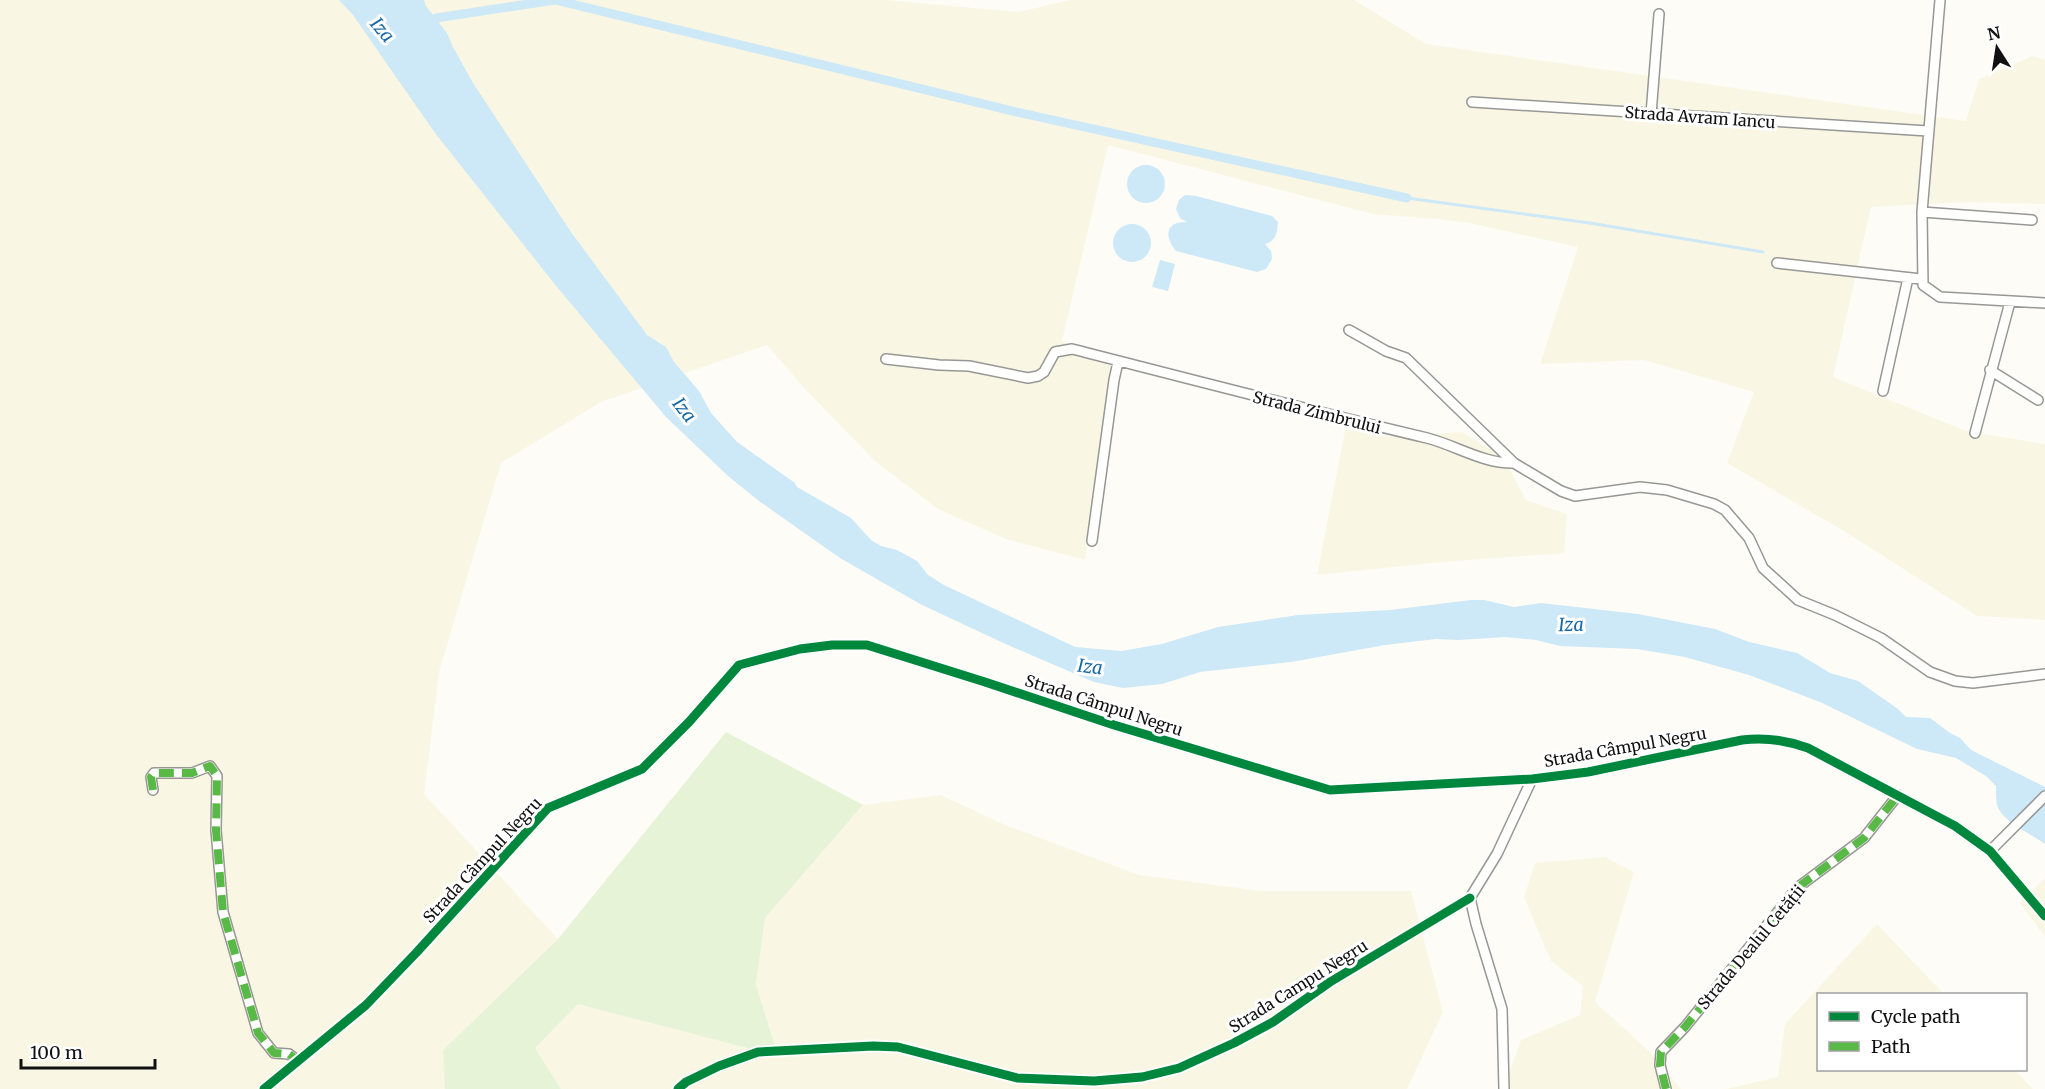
<svg xmlns="http://www.w3.org/2000/svg" width="2045" height="1089" font-family="Merriweather,serif">
<style>
.farmland{fill:#f9f7e4}
.green{fill:#e7f3d7}
.water{fill:#cde8f7}
.lines{fill:none;stroke-linecap:round;stroke-linejoin:round}
.stream{stroke:#cde8f7;stroke-width:3}
.canal{stroke:#cde8f7;stroke-width:9}
.minor-casing{stroke:#979795;stroke-width:12}
.minor{stroke:#fffffe;stroke-width:9}
.quiet{stroke:#58b947;stroke-width:8;stroke-dasharray:15 8;stroke-linecap:butt}
.cycleway-casing{stroke:#fff;stroke-width:13}
.cycleway{stroke:#00873e;stroke-width:9}
.labels{text-anchor:middle;stroke-width:6;stroke-linejoin:round;paint-order:stroke}
.street-label{font-size:16px;fill:#111;stroke:#fff}
.water-label{font-size:18px;font-style:italic;fill:#1768a6;stroke:#fff}
</style>
<rect width="100%" height="100%" fill="#fdfcf7"/>
<path class="farmland" d="M0,0H885L1019,12L1070,0H1354L1426,44L1966,121L1979,79L2033,56L2045,60V204L1967,202L1871,207L1833,377L1966,431L2045,444V620L1977,616L1844,531L1727,463L1754,392L1644,360L1540,364L1578,247L1469,223L1437,219L1373,214L1108,145L1062,341L1111,365L1085,560L1006,539L938,509L875,461L805,389L767,345L601,402L501,463L439,672L424,794L558,939L444,1049L445,1089H0Z
M1346,426L1388,437L1462,432L1503,457L1526,500L1567,514L1564,553L1442,562L1317,575Z
M941,795L1005,825L1139,875L1261,891H1411L1443,1012L1407,1089H561L534,1048L578,1004L778,1055L756,984L765,918L863,805Z
M1605,857L1634,872L1595,1002L1650,1052L1681,1089H1503L1521,1040L1580,1015L1583,986L1551,961L1524,897L1535,863Z
M2045,878V937L2020,903Z
M1877,924L1944,994H1818V1070H2015L2033,1089H1726L1778,1077L1785,1024Z"/>
<path class="green" d="M726,732L863,805L765,918L756,984L778,1056L578,1004L535,1048L561,1089H445L443,1050L558,939Z"/>
<path class="water" d="M339,0H424L426,6L447,33L453,47L473,83L571,232L647,335L666,347L674,362L699,391L711,413L737,442L795,483L797,487L851,518L871,540L881,546L897,550L917,561L928,575L944,585L1075,647L1121,651L1162,644L1218,627L1298,615L1390,610L1471,600H1484L1514,607L1541,603L1638,614L1715,629L1749,642L1797,653L1830,673L1858,681L1898,709L1906,717L1930,718L1950,733L1960,738L1971,750L2045,787V844C2032,834 2002,822 1997,805C1996,799 1996,792 1996,786L1986,776L1956,758L1917,749L1820,702L1749,675L1685,657L1637,649L1560,646L1536,640L1505,637L1458,640L1436,639L1385,645L1291,662L1200,672L1162,684L1123,688L1094,682L1010,646L922,605L840,558L759,501L728,476L666,417L557,287L435,133L353,15Z
M1127 184a19 19 0 1 1 38 0a19 19 0 1 1-38 0Z
M1185,195L1196,196L1272,216L1278,222C1277,233 1276,241 1265,244L1271,251L1272,259L1266,269L1257,272L1176,251C1164,237 1165,221 1187,222L1180,218L1176,209L1179,200Z
M1113 243a19 19 0 1 1 38 0a19 19 0 1 1-38 0Z
M1160,260L1175,264L1168,291L1152,287Z"/>
<g class="lines">
<path class="stream" d="M1407,198L1590,223L1763,252"/>
<path class="canal" d="M436,18L555,0L1021,113L1407,198"/>
<defs>
<path id="minor" d="M1940,0L1922,212L1923,285L1940,297L2045,303
M1472,102L1928,131
M1651,114L1659,14
M1922,212L2032,220
M1777,263L1921,279
M1349,330L1386,351L1406,358L1514,463L1561,491L1575,496L1640,487L1667,490L1714,504L1725,510L1749,538L1763,568L1798,600L1835,615L1881,638L1930,672L1955,681L1973,683L2045,674
M886,359L939,365L969,366L1028,378L1038,376L1044,372L1055,352L1072,349C1190,379 1308,410 1427,438C1455,445 1484,464 1514,463
M1990,370L2038,400
M1883,391L1908,278
M1975,433L2010,302
M1092,541L1114,380L1118,362
M153,790L151,777L154,773H192L210,766L217,776L216,830L223,912L258,1033L274,1053L289,1054L297,1060
M1990,851L2045,796
M264,1089L366,1005L416,953L548,808L642,769L689,722L739,665L800,649L832,645H867L985,682L1114,725L1330,790L1532,779L1588,772L1742,740C1765,737 1786,740 1808,748L1955,826L1990,851L2045,916
M678,1089L686,1082L719,1066L758,1052L873,1046L898,1047L1017,1078L1094,1081L1142,1077L1179,1068L1234,1043L1273,1022L1330,982L1470,898
M1504,1089L1502,1009L1476,924L1470,898L1497,854L1532,779
M1666,1089L1660,1065L1661,1052L1685,1027L1797,888L1864,838L1898,795"/>
</defs>
<use href="#minor" class="minor-casing"/>
<use href="#minor" class="minor"/>
<path class="quiet" d="M153,790L151,777L154,773H192L210,766L217,776L216,830L223,912L258,1033L274,1053L289,1054L297,1060
M1666,1089L1660,1065L1661,1052L1685,1027L1797,888L1864,838L1898,795"/>
<defs>
<path id="cycleway" d="M264,1089L366,1005L416,953L548,808L642,769L689,722L739,665L800,649L832,645H867L985,682L1114,725L1330,790L1532,779L1588,772L1742,740C1765,737 1786,740 1808,748L1955,826L1990,851L2045,916
M678,1089L686,1082L719,1066L758,1052L873,1046L898,1047L1017,1078L1094,1081L1142,1077L1179,1068L1234,1043L1273,1022L1330,982L1470,898"/>
</defs>
<use href="#cycleway" class="cycleway-casing"/>
<use href="#cycleway" class="cycleway"/>
</g>
<g class="labels">
<g class="street-label">
<text transform="translate(1700 117) rotate(4)" y="6">Strada Avram Iancu</text>
<text transform="translate(1317 412) rotate(14)" y="6">Strada Zimbrului</text>
<text transform="translate(1104 705) rotate(18)" y="6">Strada Câmpul Negru</text>
<text transform="translate(1625 747) rotate(-10)" y="6">Strada Câmpul Negru</text>
<text transform="translate(482 860) rotate(-47)" y="6">Strada Câmpul Negru</text>
<text transform="translate(1751 947) rotate(-50)" y="6">Strada Dealul Cetății</text>
<text transform="translate(1298 986) rotate(-32)" y="6">Strada Campu Negru</text>
</g>
<g class="water-label">
<text transform="translate(382 30) rotate(50)" y="6">Iza</text>
<text transform="translate(684 410) rotate(52)" y="6">Iza</text>
<text transform="translate(1571 625) rotate(-1)" y="6">Iza</text>
<text transform="translate(1090 667) rotate(7)" y="6">Iza</text>
</g>
</g>
<rect x="1817" y="993" width="210" height="78" fill="#ffffff" stroke="#a0a0a0" stroke-width="1.5"/>
<rect x="1829" y="1012" width="30" height="9" fill="#00873e" stroke="#a0a0a0" stroke-width="1.5"/>
<text x="1871" y="1023" font-size="18" fill="#111111">Cycle path</text>
<rect x="1829" y="1042" width="30" height="9" fill="#58b947" stroke="#a0a0a0" stroke-width="1.5"/>
<text x="1871" y="1053" font-size="18" fill="#111111">Path</text>
<g transform="translate(1997 48) rotate(348)" stroke="#ffffff" stroke-width="4.5" paint-order="stroke">
<path d="M0-4.5L10 22L0 15L-10 22Z" fill="#111111"/>
<text y="-9" font-size="16" font-weight="bold" text-anchor="middle" fill="#111111">N</text>
</g>
<path d="M21 1059v9h134v-9" fill="none" stroke="#111111" stroke-width="3"/>
<text x="30" y="1059" font-size="18" fill="#111111" stroke="#ffffff" stroke-width="4.5" paint-order="stroke">100 m</text>
</svg>
